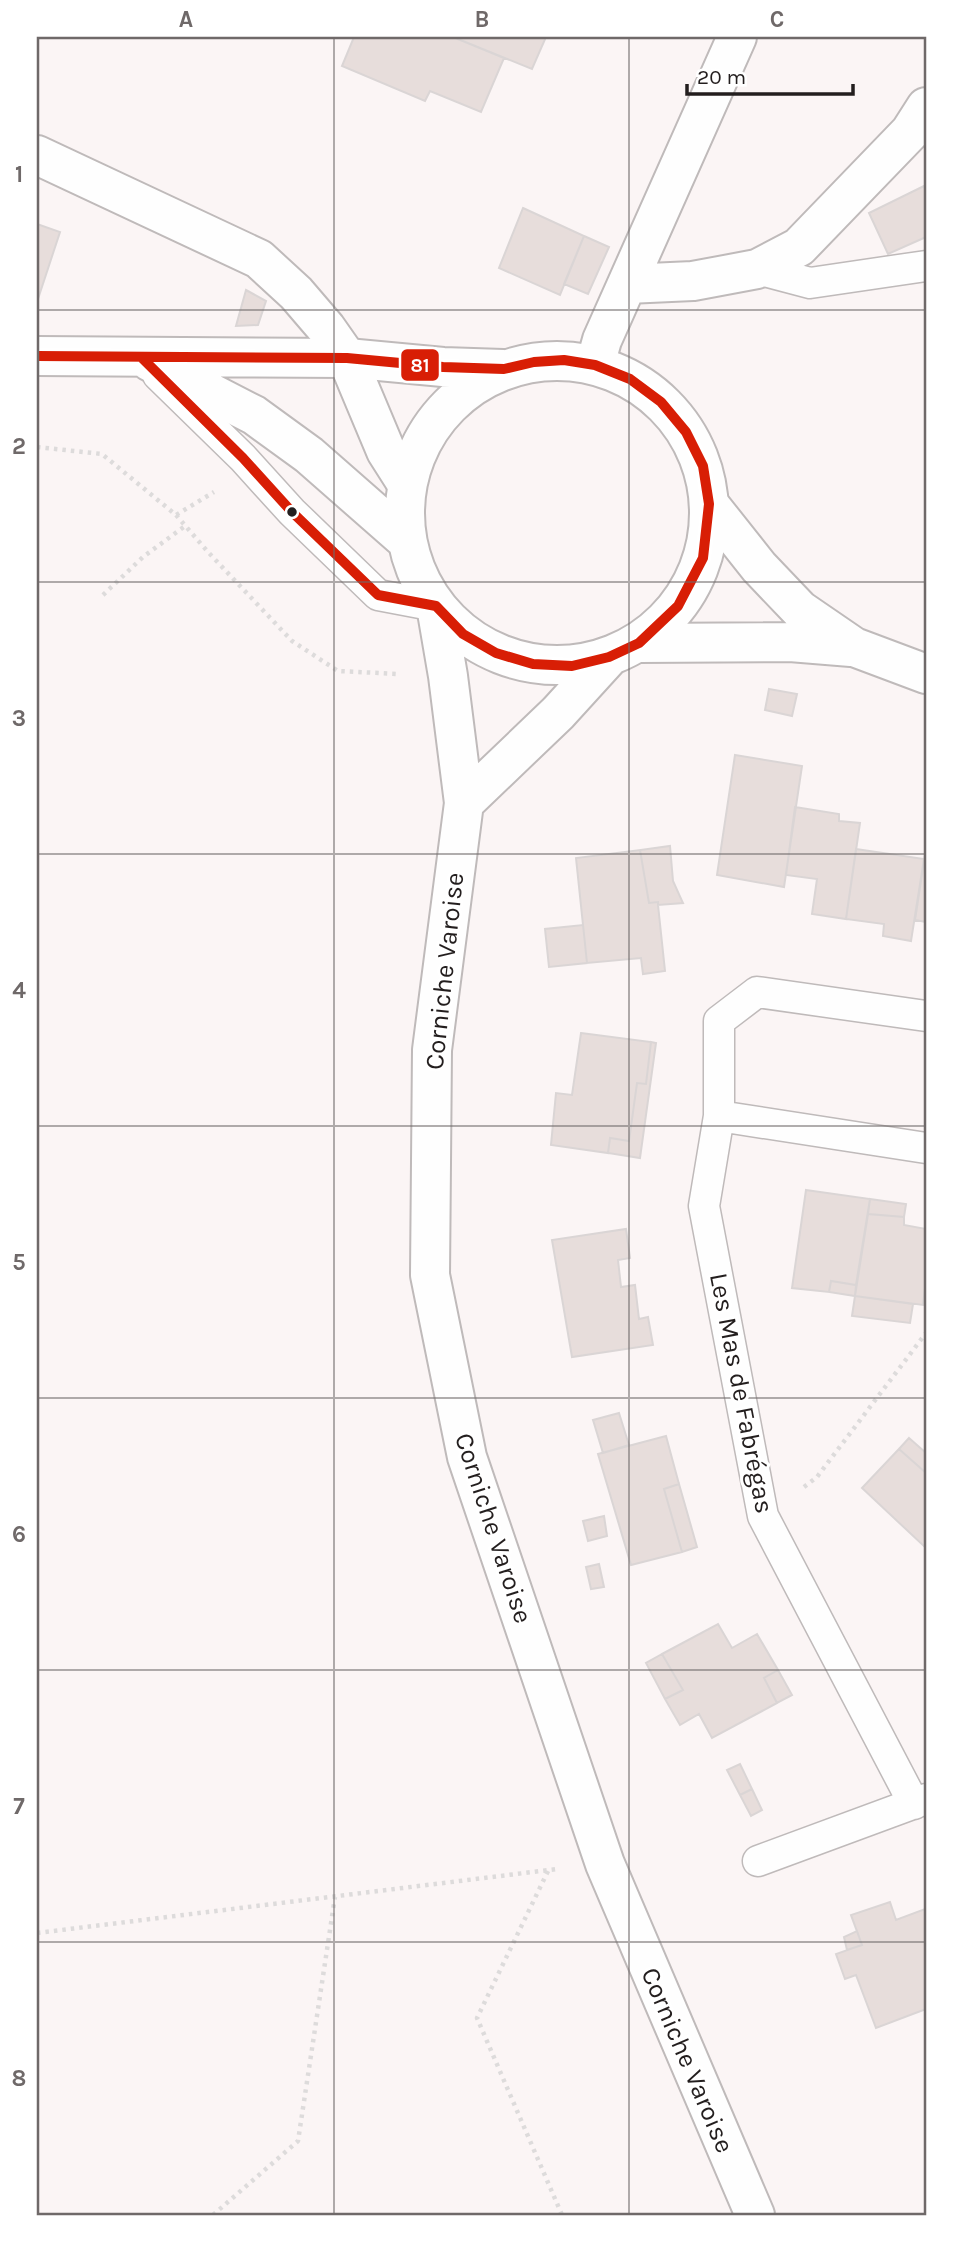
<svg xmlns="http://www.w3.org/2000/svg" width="963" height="2252" font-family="Karla,sans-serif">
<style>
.building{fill:#e7dddb;stroke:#dad5d5;stroke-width:2}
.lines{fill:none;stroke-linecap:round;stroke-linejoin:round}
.lane-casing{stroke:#bfbaba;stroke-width:33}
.street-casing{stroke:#bfbaba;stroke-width:42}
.secondary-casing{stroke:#bfbaba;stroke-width:42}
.path{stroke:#dddbdb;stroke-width:4.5;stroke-dasharray:3.5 5;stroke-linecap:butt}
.lane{stroke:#fefefe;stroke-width:30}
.street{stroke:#fefefe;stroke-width:38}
.secondary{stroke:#fefefe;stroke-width:38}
.bus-1-casing{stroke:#fff;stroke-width:16}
.bus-1{stroke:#d81e05;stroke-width:10}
.grid{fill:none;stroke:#6f6969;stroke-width:2;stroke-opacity:0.55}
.bus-dot{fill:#231e1e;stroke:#fff;stroke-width:2.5}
.labels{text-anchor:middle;stroke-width:6;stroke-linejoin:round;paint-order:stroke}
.street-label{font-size:26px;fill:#231e1e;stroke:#fff}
.line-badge{stroke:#fff;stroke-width:2.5}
.badge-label{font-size:19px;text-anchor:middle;font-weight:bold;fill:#fff}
.neatline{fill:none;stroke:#6f6969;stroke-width:2.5}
.grid-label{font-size:23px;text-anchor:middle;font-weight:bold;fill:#6f6969}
</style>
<rect width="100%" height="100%" fill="#fbf5f5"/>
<path class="building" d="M354,37H453L504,58L481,112L430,91L425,101L342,66Z
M453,37H546L532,69Z
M924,186L926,192V237L888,254L869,213Z
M523,208L584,236L560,295L499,268Z
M37,224L60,232L38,299L37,298Z
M584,236L609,247L588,294L564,284Z
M246,290L266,301L258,325L236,326Z
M769,689L797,694L792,716L765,710Z
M735,755L802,766L784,887L717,875Z
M795,807L839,814V821L860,823L846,919L812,914L817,879L786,875Z
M670,846L673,881L683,903L658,905V902L649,903L640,850Z
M926,848V922L915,920Z
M856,849L924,859L911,941L883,936L884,924L846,919Z
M640,850L649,903L658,902V905L665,971L643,974L641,958L587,963L576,858Z
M583,925L587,963L549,967L545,929Z
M581,1033L651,1042L646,1084L637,1083L629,1141L610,1138L608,1153L551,1145L556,1093L572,1095Z
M651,1042L656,1043L640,1158L608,1153L610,1138L629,1141L637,1083L646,1084Z
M806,1190L870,1199L856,1285L831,1281L829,1292L792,1288Z
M870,1199L906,1204L904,1217L868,1214Z
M868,1214L904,1217V1225L926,1229V1279L923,1305L855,1296Z
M626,1229L630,1258L618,1260L621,1287L635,1285L639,1319L648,1317L653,1345L572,1357L552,1240Z
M831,1281L856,1285L855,1296L829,1292Z
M855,1296L913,1304L910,1323L852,1316Z
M619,1413L629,1445L603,1453L593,1420Z
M666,1436L679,1484L664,1489L682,1552L631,1565L598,1454Z
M909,1438L926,1453V1473L899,1449Z
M899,1449L926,1473V1548L862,1488Z
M679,1484L697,1547L682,1552L664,1489Z
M604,1516L607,1536L588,1541L583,1521Z
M599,1564L604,1587L591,1589L586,1567Z
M718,1624L732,1648L757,1634L778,1670L764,1678L777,1703L712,1738L699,1714L680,1725L665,1699L683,1690L662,1654Z
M662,1654L683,1690L665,1699L646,1663Z
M778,1670L792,1695L777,1703L764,1678Z
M740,1764L752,1789L740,1795L727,1770Z
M752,1789L762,1810L751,1816L740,1795Z
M890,1902L896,1920L925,1909L926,1914V2009L876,2028L856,1975L845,1979L836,1954L862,1945L851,1915Z
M857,1931L862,1945L847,1950L844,1937Z"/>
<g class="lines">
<defs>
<path id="lane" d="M757,269L810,283L926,266
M158,375L243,458L292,512L378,595L436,606
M719,1116V1021L757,992L926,1016
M914,1804L763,1516L704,1206L719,1116L926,1148
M758,1861L926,1799"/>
<path id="street" d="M37,155L259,259L296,293L326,328L347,358L386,451L407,484
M627,284L693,281L757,269L799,247L910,132L926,107
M595,365L602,340L737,37
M709,504L759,567L800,610L854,647L926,674
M639,643L790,642L851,647"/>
<path id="secondary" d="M37,356L347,358L443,367L503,369
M149,361L254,415L309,455L407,541
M405 513a152 152 0 1 1 304 0a152 152 0 1 1-304 0Z
M436,606L448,676L464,803L432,1050L430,1275L467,1457L605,1864L755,2215
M464,803L558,713L609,657"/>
</defs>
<use href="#lane" class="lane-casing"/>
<use href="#street" class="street-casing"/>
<use href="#secondary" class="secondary-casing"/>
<path class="path" d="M37,447L102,454L176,515L214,492
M176,515L208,552L292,641L338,671L398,674
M103,595L143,557L185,526
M804,1487L817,1477L926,1333
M548,1871L477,2018L562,2215
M37,1933L557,1869
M213,2215L298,2141L335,1897"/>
<use href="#lane" class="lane"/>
<use href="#street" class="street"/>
<use href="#secondary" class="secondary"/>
<defs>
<path id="bus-1" d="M37,356L347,358L443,367L504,369L534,362L564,360L595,365L630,379L661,402L686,432L703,466L709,504L703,558L678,606L639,643L609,657L572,666L533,664L496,653L463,634L436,606L378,595L292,512L243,458L141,357"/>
</defs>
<use href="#bus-1" class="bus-1-casing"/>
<use href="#bus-1" class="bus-1"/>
</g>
<path class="grid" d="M334,37V2215M629,37V2215M37,310H926M37,582H926M37,854H926M37,1126H926M37,1398H926M37,1670H926M37,1942H926"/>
<circle class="bus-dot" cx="292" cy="512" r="6"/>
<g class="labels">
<g class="street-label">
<text transform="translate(444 971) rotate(-84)" y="9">Corniche Varoise</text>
<text transform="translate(742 1393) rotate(79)" y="9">Les Mas de Fabrégas</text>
<text transform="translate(494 1528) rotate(72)" y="9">Corniche Varoise</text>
<text transform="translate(688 2060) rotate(67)" y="9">Corniche Varoise</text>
</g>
</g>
<rect class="line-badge" x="400" y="348" width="40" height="34" rx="7" fill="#d81e05"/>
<g class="badge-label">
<text x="420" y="372">81</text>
</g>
<rect width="963" height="2252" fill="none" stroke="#ffffff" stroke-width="77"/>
<path d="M687 84v10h166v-10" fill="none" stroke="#231e1e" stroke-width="3.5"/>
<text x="697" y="84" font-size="21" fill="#231e1e" stroke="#ffffff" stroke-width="5" paint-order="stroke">20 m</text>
<rect x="38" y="38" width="887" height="2176" class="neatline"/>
<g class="grid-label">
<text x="186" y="27">A</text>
<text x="482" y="27">B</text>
<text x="777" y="27">C</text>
<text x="19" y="182">1</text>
<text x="19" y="454">2</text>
<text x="19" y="726">3</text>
<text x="19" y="998">4</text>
<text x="19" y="1270">5</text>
<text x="19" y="1542">6</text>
<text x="19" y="1814">7</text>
<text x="19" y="2086">8</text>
</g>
</svg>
